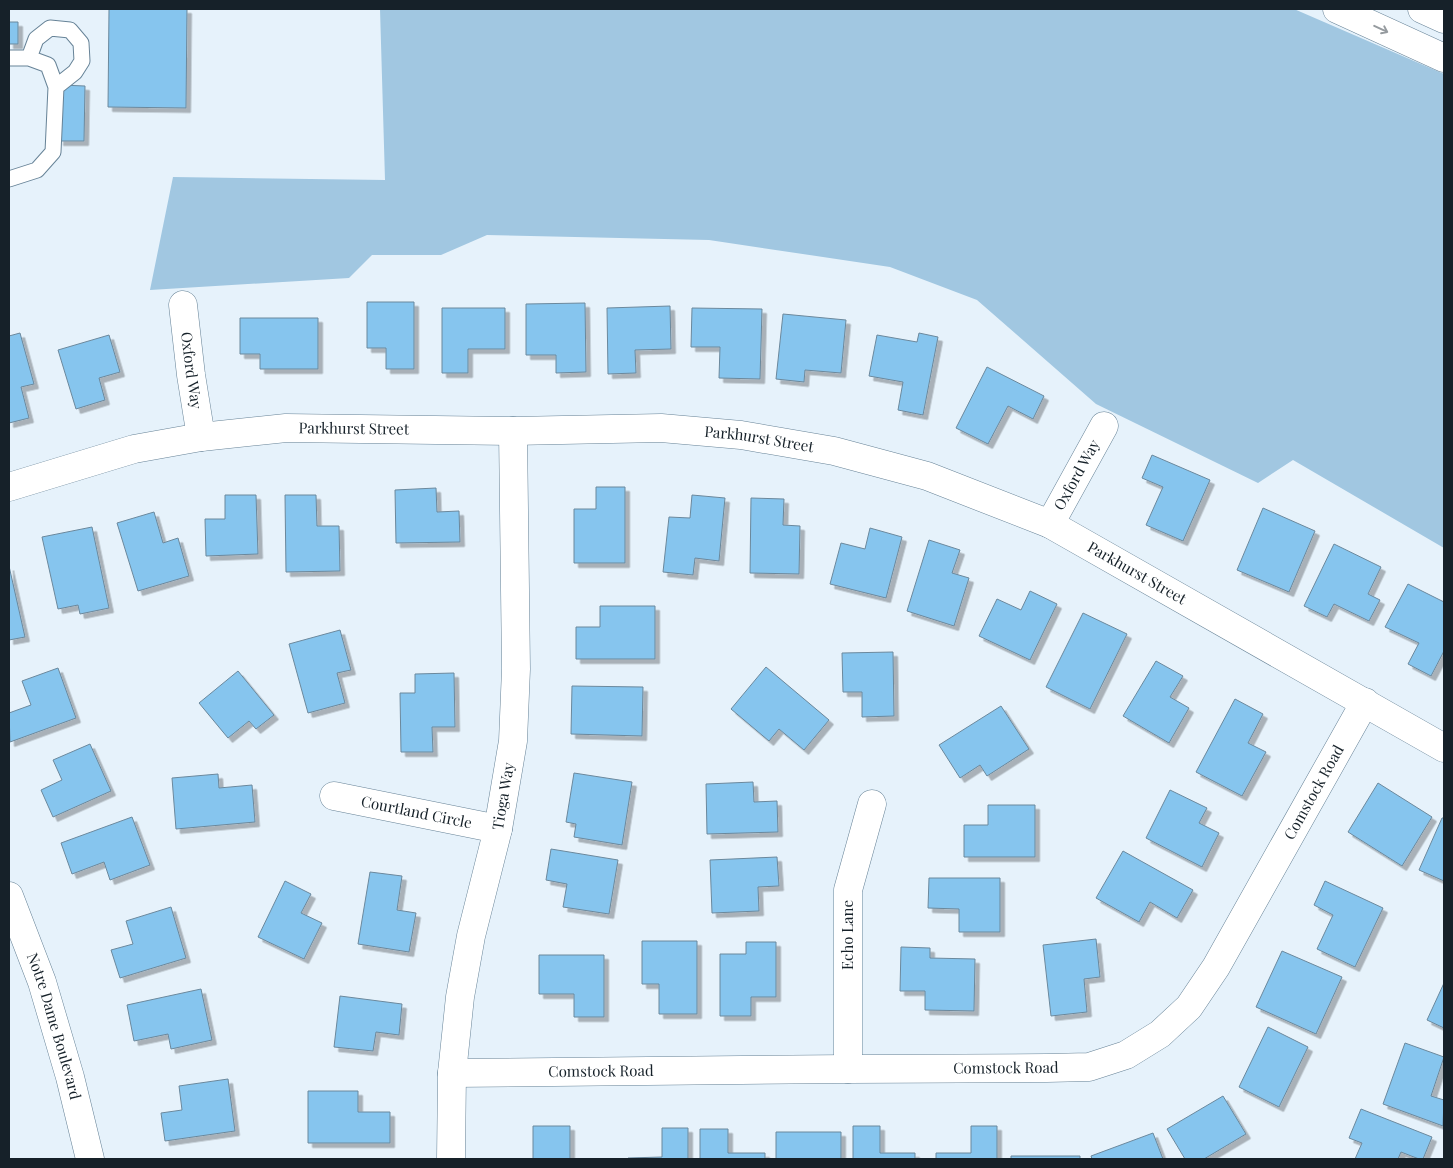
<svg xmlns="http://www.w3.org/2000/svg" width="1453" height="1168" font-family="'Playfair Display',serif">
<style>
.green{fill:#a1c7e1}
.building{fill:#86c5ee;stroke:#6b889c;filter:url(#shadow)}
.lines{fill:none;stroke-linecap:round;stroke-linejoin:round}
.lane-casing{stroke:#678397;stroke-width:17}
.street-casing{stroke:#678397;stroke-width:29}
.secondary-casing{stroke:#678397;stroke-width:29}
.lane{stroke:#fff;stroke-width:15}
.street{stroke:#fff;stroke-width:28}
.secondary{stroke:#fff;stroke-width:28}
.oneway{stroke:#969b9f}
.labels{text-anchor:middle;stroke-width:4;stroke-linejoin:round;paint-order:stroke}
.street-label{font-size:15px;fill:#162129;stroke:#fff}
</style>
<defs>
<filter id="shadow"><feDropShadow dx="4.5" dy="4.5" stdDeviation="0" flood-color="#0004"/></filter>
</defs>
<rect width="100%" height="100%" fill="#e6f2fb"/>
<path class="green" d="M380,9H1294L1444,74V548L1293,460L1258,483L1096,404L977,300L890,267L709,240L487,235L441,255H372L349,278L150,290L173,177L385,180Z"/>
<path class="building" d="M109,9H187L186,108L108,107Z
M9,22H18V44H9Z
M61,85L85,86L84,141H59Z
M367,302H414V369H386V348H367Z
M585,303L586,372L556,373V355H526V304Z
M670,306L671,349L635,350L636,373L608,374L607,308Z
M442,308H505V349H468V373H442Z
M692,308L762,309L760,379L719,378L720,347H691Z
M783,314L846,320L841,373L805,370L804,382L776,379Z
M240,318H318V369H260V354H240Z
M20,333L34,384L21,387L29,418L9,423V336Z
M919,333L938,337L923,415L898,410L903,382L869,376L877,335L917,342Z
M109,335L120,372L99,378L105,400L76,409L58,350Z
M987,367L1044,396L1033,419L1008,406L988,444L956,428Z
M1152,455L1210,480L1183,541L1146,525L1163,487L1142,478Z
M596,487H625V563H574V509H596Z
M436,488L437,512L459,511L460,542L396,543L395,490Z
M225,495H256L258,554L206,556L205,519H225Z
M285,495H316L317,526H339L340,571L286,572Z
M692,495L725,498L719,561L695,558L693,575L663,572L669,517L690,518Z
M751,498L784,499L783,525L800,526L799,574L750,573Z
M1263,508L1315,531L1289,592L1237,570Z
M154,512L163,543L178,538L189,576L138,591L117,523Z
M92,527L109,608L80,614L78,605L58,609L42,537Z
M870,528L902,537L886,598L830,584L841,543L865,549Z
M929,540L960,550L952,573L969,578L954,626L907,611Z
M1334,544L1381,567L1368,594L1380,600L1369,621L1334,604L1327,617L1304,606Z
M9,566L25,637L9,640Z
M1408,584L1444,602V651L1431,676L1408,664L1419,643L1385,627Z
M1030,591L1057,604L1030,660L979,636L997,599L1021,610Z
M600,606H655V659H576V627H600Z
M1083,613L1127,634L1090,709L1046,687Z
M340,630L351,670L337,673L345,703L308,713L289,644Z
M893,652L894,716L862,717V692H843L842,653Z
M1156,661L1183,676L1170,697L1189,708L1169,743L1123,716Z
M766,667L829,720L804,750L779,729L769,741L731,709Z
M58,668L76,718L10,742L9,713L31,705L22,681Z
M238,671L274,715L256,729L249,721L228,738L199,703Z
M454,673L455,727H432L433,752H401L400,693H415V674Z
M572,686L643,687L642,736L571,734Z
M1235,699L1263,714L1248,743L1266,752L1242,796L1196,772Z
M1001,706L1029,749L987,776L980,765L960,778L939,745Z
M90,744L111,791L53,817L41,790L62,780L53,760Z
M574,773L632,782L622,845L574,837L576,824L566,822Z
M218,774L219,788L252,785L255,822L176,829L172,778Z
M753,782L754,802L777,801L778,832L707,834L706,784Z
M1378,783L1432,817L1402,866L1348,832Z
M1170,790L1207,808L1199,823L1219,833L1202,867L1146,838Z
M988,805H1035V857H964V825H988Z
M132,817L150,865L110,880L104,862L72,874L61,843Z
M1442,818H1444V881L1419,870Z
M551,849L618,860L609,914L563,907L567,884L546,880Z
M1123,851L1193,890L1177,918L1150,902L1139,922L1096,898Z
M777,857L779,886L758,887L759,911L712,913L710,860Z
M370,872L402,876L397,910L416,913L409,952L358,944Z
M929,878H1000V932H959V909L928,908Z
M285,881L311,894L301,913L322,923L304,959L258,937Z
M1325,881L1383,908L1355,967L1317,949L1333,915L1314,905Z
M171,907L186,958L120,978L111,950L133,944L126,921Z
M1096,939L1100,977L1084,979L1087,1012L1051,1016L1043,945Z
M642,941H697V1014H659V984H642Z
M746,942H776V997H751V1016H720V954H746Z
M901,947L930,948V958L975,959L974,1011L925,1010V991H900Z
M1282,951L1342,977L1316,1034L1256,1007Z
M539,955H604V1017H574V994H539Z
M1444,983V1028L1427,1020Z
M201,989L212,1040L171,1049L168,1034L134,1041L127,1005Z
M340,996L402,1004L399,1035L376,1032L373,1051L334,1047Z
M1268,1027L1308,1047L1279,1107L1239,1087Z
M1405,1043L1444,1057L1431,1096L1444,1100L1443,1126L1383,1104Z
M228,1079L235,1131L165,1141L161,1113L182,1110L179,1086Z
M308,1091H358V1112H390V1143H308Z
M1223,1096L1246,1134L1204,1159H1185L1167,1129Z
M1361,1109L1432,1137L1423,1159H1419L1401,1152L1398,1159H1355L1362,1143L1349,1138Z
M533,1126H570V1159H533Z
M853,1126H880V1153H915V1159H853Z
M971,1126H997V1159H936V1153H971Z
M662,1128H688V1159H628V1158L662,1157Z
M700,1129H728V1153H765V1159H700Z
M776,1132H841V1159H776Z
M1153,1133L1163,1159H1092L1091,1156Z
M1011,1156H1080V1159H1011Z"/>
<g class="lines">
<defs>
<path id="lane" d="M9,58H29L48,65L56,87L53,152L37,170L9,179
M29,58L36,39L50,28L70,30L81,43L82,61L75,72L56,87"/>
<g id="street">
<path id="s1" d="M183,305L191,375L201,437"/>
<path id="s2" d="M9,487L134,449L201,437L286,428L513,431L661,428L741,435L834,451L927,476L1050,524L1444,748"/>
<path id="s3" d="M1050,524L1104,426"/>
<path id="s4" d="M334,796L498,829"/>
<path d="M848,1069V890L872,804"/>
<path id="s5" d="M452,1073L848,1069L1047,1068L1089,1067L1126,1055L1160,1034L1189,1007L1216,967L1365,702"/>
<path id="s6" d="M451,1159L452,1073L460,997L471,936L498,829L513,741L516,669L513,431"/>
</g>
<g id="secondary">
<path d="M1337,9L1444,58"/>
<path d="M1422,9L1444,19"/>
<path id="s7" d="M9,896L42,982L70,1077L90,1159"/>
</g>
</defs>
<use href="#lane" class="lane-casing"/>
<use href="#street" class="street-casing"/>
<use href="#secondary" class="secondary-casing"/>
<use href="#lane" class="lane"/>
<use href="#street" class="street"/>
<use href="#secondary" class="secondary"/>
</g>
<defs><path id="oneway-shaft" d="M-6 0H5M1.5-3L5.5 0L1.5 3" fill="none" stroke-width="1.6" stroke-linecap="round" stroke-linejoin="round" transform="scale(1.25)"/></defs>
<use class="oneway" href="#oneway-shaft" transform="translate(1381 29) rotate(25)"/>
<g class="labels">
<g class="street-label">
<text dy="5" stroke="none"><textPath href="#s1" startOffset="66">Oxford Way</textPath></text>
<text dy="5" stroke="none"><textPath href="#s2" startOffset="352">Parkhurst Street</textPath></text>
<text dy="5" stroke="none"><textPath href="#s2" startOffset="758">Parkhurst Street</textPath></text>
<text dy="5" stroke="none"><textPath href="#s3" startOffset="56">Oxford Way</textPath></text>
<text dy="5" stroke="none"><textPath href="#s2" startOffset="1162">Parkhurst Street</textPath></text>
<text dy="5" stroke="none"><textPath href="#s5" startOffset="1004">Comstock Road</textPath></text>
<text dy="5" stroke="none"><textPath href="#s6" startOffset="368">Tioga Way</textPath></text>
<text dy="5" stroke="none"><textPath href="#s4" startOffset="84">Courtland Circle</textPath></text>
<text transform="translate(848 935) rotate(-90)" y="5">Echo Lane</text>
<text dy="5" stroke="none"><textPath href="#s7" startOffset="138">Notre Dame Boulevard</textPath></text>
<text dy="5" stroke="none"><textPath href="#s5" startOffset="554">Comstock Road</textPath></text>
<text dy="5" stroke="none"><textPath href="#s5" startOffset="149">Comstock Road</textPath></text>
</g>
</g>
<rect width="1453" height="1168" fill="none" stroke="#162129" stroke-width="20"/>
</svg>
